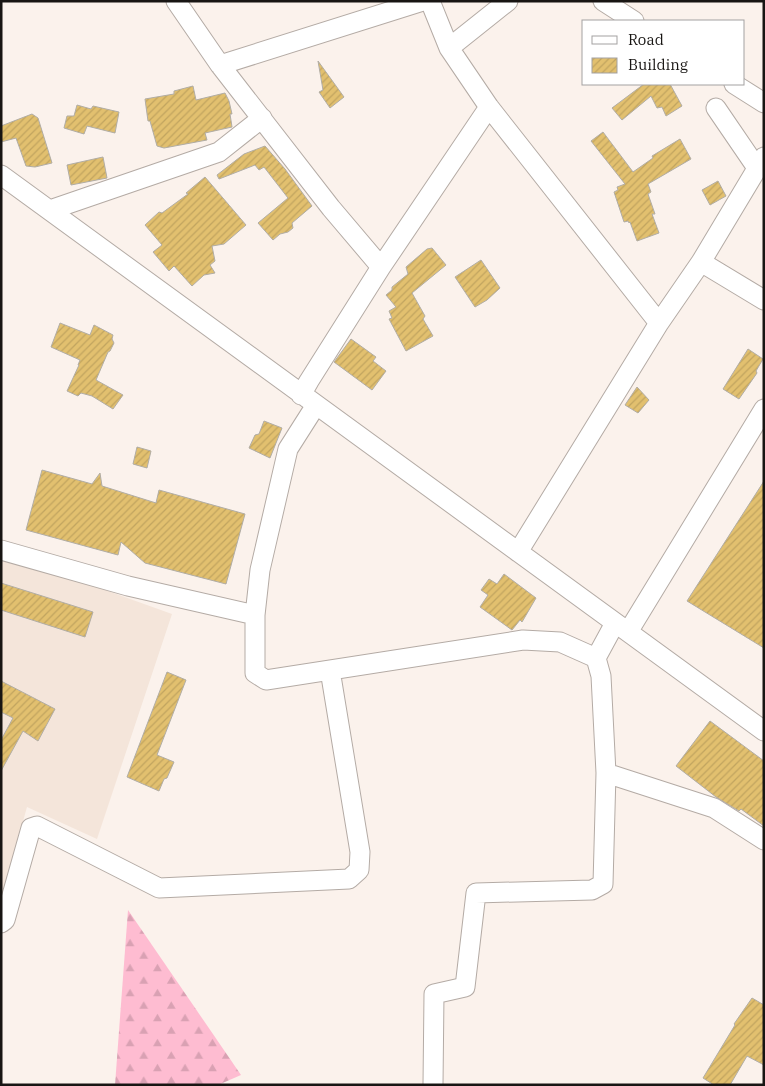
<svg xmlns="http://www.w3.org/2000/svg" width="765" height="1086" font-family="'IBM Plex Serif',serif">
<style>
.built{fill:#f4e5da}
.forest{fill:url(#forest-firs)}
.building{fill:url(#building-hatch);stroke:#b1ada5}
.lines{fill:none;stroke-linecap:round;stroke-linejoin:round}
.minor-casing{stroke:#b4aba5;stroke-width:21}
.minor{stroke:#fff;stroke-width:19}
</style>
<defs>
<pattern id="forest-firs" width="22" height="20" patternUnits="userSpaceOnUse" patternTransform="scale(1.25)"><rect width="22" height="20" fill="#febcd1"/><path d="M5 1l3.5 6h-7zM16 11l3.5 6h-7z" fill="#d9a1b3"/></pattern>
<pattern id="building-hatch" width="6" height="6" patternUnits="userSpaceOnUse" patternTransform="scale(1.25)"><rect width="6" height="6" fill="#e2c06f"/><path d="M-1 1l2-2M0 6l6-6M5 7l2-2" fill="none" stroke="#c1a45f"/></pattern>
</defs>
<rect width="100%" height="100%" fill="#fbf2ec"/>
<path class="built" d="M1,561L80,581L172,614L97,839L27,807L1,900Z"/>
<path class="forest" d="M128,910L241,1075L218,1085H115Z"/>
<path class="building" d="M318,61L344,97L330,108L319,92L323,90Z
M644,84H670L682,106L666,116L662,107L657,108L651,96L622,120L612,108Z
M193,86L196,100L225,93L229,101L232,114H230L232,127L205,133L207,140L164,148L157,146L150,121H148L145,99L174,94V91Z
M77,105L91,109L93,106L119,112L115,133L87,126L84,134L64,128L67,116H74Z
M32,114L38,118L52,163L35,167L26,166L16,138L1,142V126Z
M603,132L633,172L653,158L652,156L680,139L691,159L648,184L651,192L648,194L655,214H652L659,233L637,241L630,222L629,223L628,221L624,222L614,192L618,190L617,187L625,184L591,141Z
M265,146L285,169L312,206L292,223L293,228L288,232L280,234L273,240L258,223L288,198L264,167L259,170L255,165L219,179L217,175L244,154Z
M103,157L107,178L71,185L67,165Z
M205,177L246,225L224,244L212,246L215,261L210,265L215,273L204,275L192,286L174,266L169,271L153,252L162,245L145,225L159,212L162,213L188,194L186,193Z
M718,181L726,196L710,205L702,190Z
M432,248L446,265L412,293L425,316L423,319L433,336L406,351L389,319L392,318L389,311L396,307L386,295L392,290V287L408,274L406,267L427,249Z
M481,260L500,288L487,300L475,307L455,277Z
M60,323L90,335L94,325L113,335L112,339L114,343L110,351L108,352L96,380L123,395L113,409L92,396L81,393L78,396L67,391L79,365H78L80,360L51,347Z
M351,339L376,357L373,361L386,371L372,390L334,362Z
M748,349L763,359L756,371L757,373L739,399L723,389Z
M637,387L649,400L638,413L625,405Z
M264,421L282,428L270,458L249,448L255,435L259,434Z
M137,447L151,451L147,468L133,464Z
M42,470L92,484L100,473L102,486L156,503L159,490L245,514L226,584L145,563L121,542L118,555L26,530Z
M764,481V648L687,601Z
M504,574L536,598L522,622L520,620L512,630L480,607L488,595L481,590L489,579L497,584Z
M1,583L93,612L85,637L1,610Z
M167,672L186,680L157,755L174,762L167,778L164,779L159,791L127,777Z
M1,681L55,709L38,741L23,731L1,771V740L13,718L1,712Z
M710,721L764,761V826L741,809L739,811L716,797L676,766Z
M752,998L764,1005V1065L747,1056L730,1085H714L703,1078L735,1025L734,1024Z"/>
<g class="lines">
<defs>
<path id="minor" d="M176,1L220,65L331,208L381,267
M430,1L449,48L489,107L659,323
M603,1L634,21
M449,48L508,1
M220,65L423,1
M734,84L764,103
M716,108L757,168
M1,175L764,731
M50,210L219,152L262,118
M701,262L764,300
M301,395L309,381L381,267L489,107
M316,405L288,449L260,570L255,615V673L266,680L523,640L560,642L596,658L601,676L606,773L603,884L592,890L476,893L465,987L434,994L433,1085
M1,550L128,586L255,615
M518,552L659,323L701,262L764,157
M628,632L764,409
M596,658L615,623
M606,773L714,808L764,840
M1,923L5,920L31,828L37,826L159,888L349,879L359,870L360,852L330,670"/>
</defs>
<use href="#minor" class="minor-casing"/>
<use href="#minor" class="minor"/>
</g>
<rect width="765" height="1086" fill="none" stroke="#181513" stroke-width="5"/>
<rect x="582" y="20" width="162" height="65" fill="#ffffff" stroke="#a3a1a1"/>
<rect x="592" y="36" width="25" height="8" fill="#ffffff" stroke="#a3a1a1"/>
<text x="628" y="45" font-size="15" fill="#181513">Road</text>
<rect x="592" y="58" width="25" height="15" fill="url(#building-hatch)" stroke="#a3a1a1"/>
<text x="628" y="70" font-size="15" fill="#181513">Building</text>
</svg>
